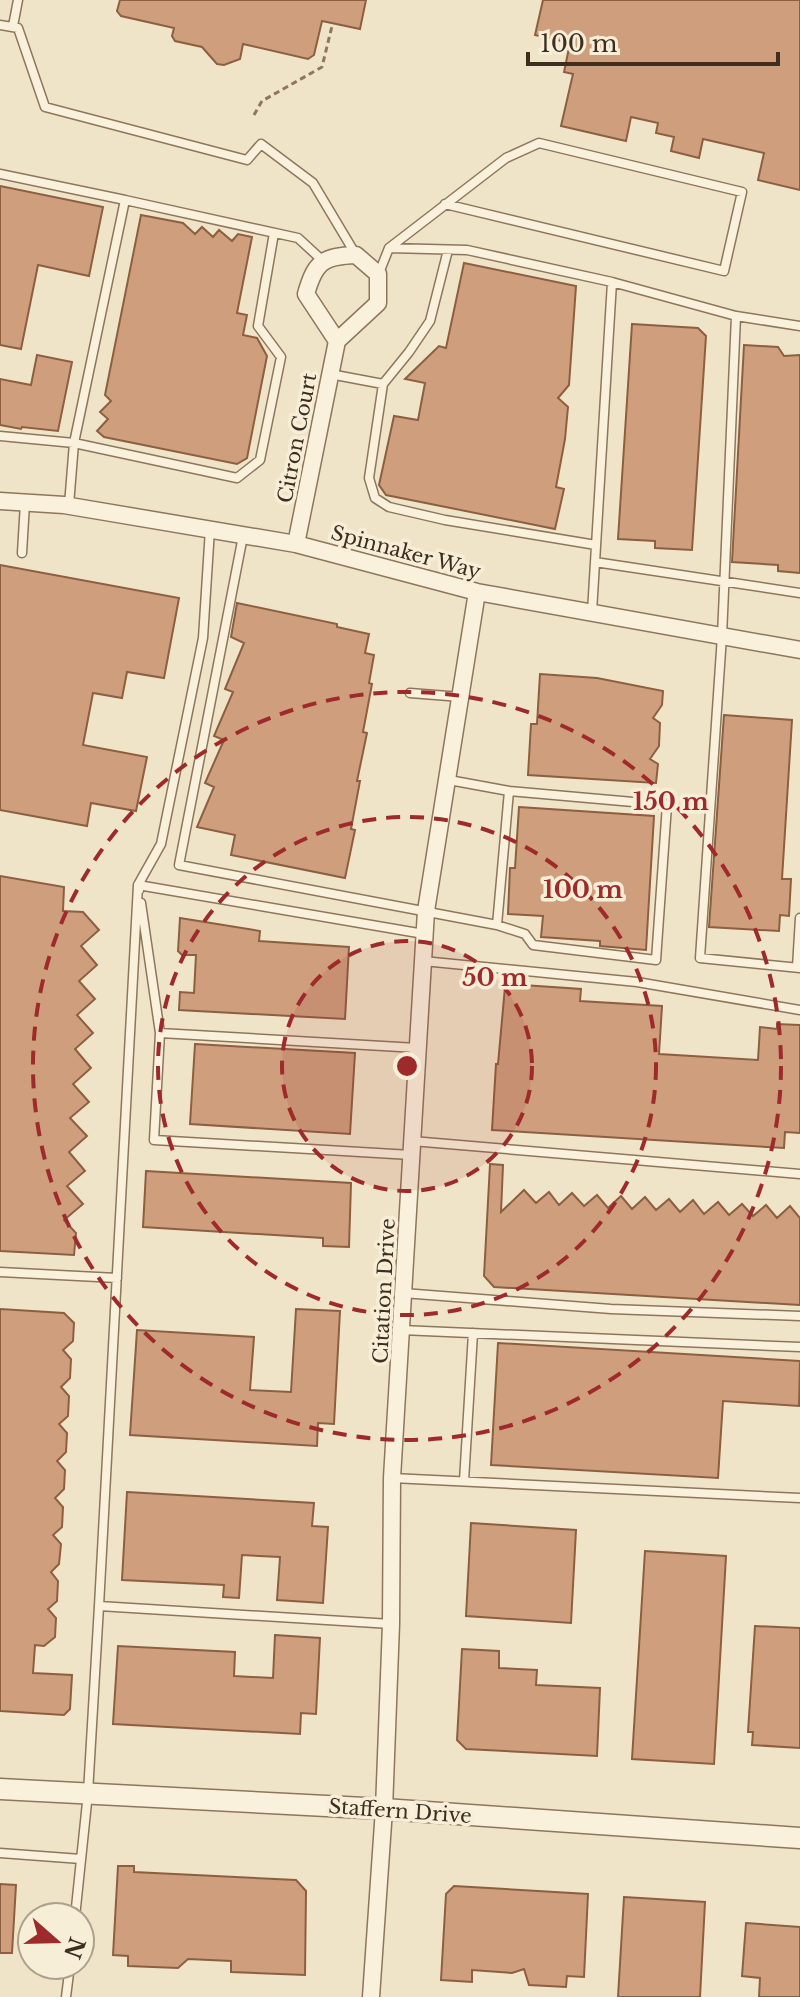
<svg xmlns="http://www.w3.org/2000/svg" width="800" height="1997" font-family="'Libre Baskerville',serif">
<style>
.building{fill:#cf9f7d;stroke:#8d5f41;stroke-width:2}
.lines{fill:none;stroke-linecap:round;stroke-linejoin:round}
.service-casing{stroke:#8d765c;stroke-width:11}
.minor-casing{stroke:#8d765c;stroke-width:19}
.tertiary-casing{stroke:#8d765c;stroke-width:23}
.path{stroke:#8d765c;stroke-width:3;stroke-dasharray:6 4;stroke-linecap:butt}
.service{stroke:#faf1dc;stroke-width:8}
.minor{stroke:#faf1dc;stroke-width:16}
.tertiary{stroke:#faf1dc;stroke-width:20}
.ring{fill:none;stroke:#9e2a2b;stroke-width:4;stroke-dasharray:14 10}
.labels{text-anchor:middle;stroke-width:7;stroke-linejoin:round;paint-order:stroke}
.street-label{font-size:20px;fill:#3d2e20;stroke:#f7eed8}
.centre{fill:#9e2a2b;stroke:#f7eed8;stroke-width:4}
.ring-label{font-size:24px;text-anchor:middle;font-weight:bold;fill:#9e2a2b;stroke:#f7eed8;stroke-width:7;stroke-linejoin:round;paint-order:stroke}
</style>
<rect width="100%" height="100%" fill="#f0e4c8"/>
<path class="building" d="M120,0H366L360,29L322,21L314,55L308,59L243,44L240,59L224,65L217,64L202,47L175,41L172,36L174,28L121,16L117,11Z
M543,0H800V190L758,180L764,153L703,139L699,158L671,151L674,137L656,133L658,123L631,117L626,141L561,126L573,74L564,72L570,43L535,35Z
M0,186L103,207L89,276L38,265L21,349L0,345Z
M141,215L183,223L195,234L202,227L213,237L219,230L232,241L238,234L252,237L237,313L247,315L243,335L257,338L267,356L247,458L237,464L104,437L97,431L108,419L100,412L111,401L105,395Z
M464,263L576,286L569,385L558,398L568,407L565,439L556,487L564,489L555,529L386,495L379,485L394,416L418,420L425,383L405,379L439,346L446,348Z
M632,324L698,328L706,336L692,550L655,548V541L618,539Z
M744,345L778,347L784,356L800,355V573L778,571V565L732,562Z
M37,355L72,362L58,431L22,427L21,429L0,425V379L31,385Z
M0,565L179,598L164,678L127,672L122,698L93,693L83,745L147,757L136,811L91,803L87,826L0,810Z
M237,603L337,624V627L369,634L365,653L374,655L369,683L372,684L363,732L367,733L357,781H360L351,829L355,830L345,878L231,855L235,835L197,827L214,787L205,783L224,740L214,736L233,692L225,689L244,643L231,637Z
M540,674L597,678L663,691L662,705L653,718L660,723L659,746L650,759L658,764L656,783L528,775L531,724H537Z
M724,715L792,720L782,879H791L789,916L780,915L779,931L709,927Z
M519,807L654,816L646,950L600,946V941L541,937L543,916L508,914L510,868H515Z
M0,876L64,887L63,911L83,912L99,930L81,946L97,965L79,981L95,999L77,1015L93,1033L75,1049L91,1068L73,1084L89,1102L70,1118L87,1136L69,1152L85,1171L67,1186L83,1204L64,1220L76,1233L74,1255L0,1251Z
M180,918L260,931L259,941L349,947L345,1019L179,1010L180,992L194,993L196,955H182L178,951Z
M523,985L581,989L580,1001L662,1006L659,1054L758,1060L760,1027L777,1029V1024L800,1025V1133L785,1132L784,1148L492,1130L496,1064H498L505,987L523,988Z
M195,1044L355,1053L350,1134L190,1124Z
M490,1164L503,1165L501,1212L524,1190L536,1203L549,1192L559,1205L572,1193L584,1206L597,1195L608,1208L621,1196L632,1209L645,1197L656,1210L669,1199L680,1212L693,1200L704,1214L718,1202L729,1215L742,1204L753,1216L766,1205L777,1218L790,1206L800,1218V1305L494,1287L484,1276Z
M146,1171L351,1183L349,1247L323,1246V1238L143,1227Z
M0,1309L64,1313L74,1323L73,1341L63,1350L71,1359L70,1378L61,1387L69,1396L68,1416L59,1424L67,1433L66,1452L57,1461L65,1470L64,1489L55,1498L63,1507L62,1527L53,1535L61,1544L59,1564L51,1572L58,1581L57,1601L48,1609L56,1618L55,1637L44,1646L35,1645L33,1673L72,1675L70,1709L64,1715L0,1711Z
M296,1309L340,1311L334,1424L318,1423L317,1446L130,1435L137,1330L254,1337L250,1390L291,1392Z
M498,1343L800,1361L799,1406L723,1401L718,1478L491,1465Z
M127,1492L314,1503L312,1526L328,1527L323,1603L277,1600L280,1557L242,1555L239,1598L223,1597L224,1585L122,1580Z
M471,1523L576,1530L571,1623L466,1616Z
M645,1551L726,1556L714,1764L632,1759Z
M755,1626L800,1628V1748L752,1745L753,1732H748Z
M275,1635L320,1638L316,1714L301,1713L300,1734L113,1724L118,1646L235,1652L234,1676L273,1678Z
M462,1649L499,1651V1668L537,1670L536,1685L600,1688L597,1756L466,1749L457,1740Z
M118,1866H134V1872L296,1880L306,1891L305,1975L231,1972V1961L188,1959L178,1968L128,1966V1956L113,1955Z
M0,1884L16,1885L12,1953H0Z
M454,1886L588,1894L584,1977L567,1976L566,1987L529,1985L524,1969L512,1973L472,1970V1982L441,1980L446,1894Z
M624,1897L705,1902L700,1997H618Z
M746,1923L800,1927V1997H759L760,1978L742,1976Z"/>
<g class="lines">
<defs>
<path id="service" d="M0,25L18,28L45,107L247,160L261,144L313,183L356,255
M13,26L18,0
M0,174L125,200
M274,233L258,326L281,357L260,460L237,478L74,443L125,200L298,238L323,261
M389,248L467,250L612,282L592,612
M448,250L430,321L409,352L383,384L369,478L375,498L389,507L445,520L596,545
M379,273L389,248L506,158L539,143L742,192L724,271L445,204
M612,282L736,316L800,326
M736,316L722,636L700,958L800,968
M330,374L383,384
M0,436L74,443L69,505
M243,536L179,865L497,925L509,791L449,780
M22,553L25,503
M595,562L800,593
M410,693L461,697
M139,890L138,885L424,934
M141,903L160,1033
M497,925L525,934L533,945L656,960L667,805L509,791
M423,961L637,982L800,1010
M797,967L800,918
M412,1141L800,1174
M411,1155L154,1140L160,1033L417,1048
M0,1272L117,1278
M403,1293L611,1309L800,1316
M401,1330L800,1347
M392,1478L800,1498
M464,1481L473,1333
M99,1606L138,885L161,844L203,638L210,529
M0,1853L81,1859
M75,1917L88,1793L99,1606L391,1624
M66,1997L70,1965"/>
<path id="minor" d="M0,501L64,505L296,544L477,592L800,650
M296,544L337,341L378,303V274L356,255C323,256 315,262 306,294L337,341
M371,1997L384,1809L391,1624L392,1478L426,911L477,592"/>
<path id="tertiary" d="M0,1789L384,1809L800,1838"/>
</defs>
<use href="#service" class="service-casing"/>
<use href="#minor" class="minor-casing"/>
<use href="#tertiary" class="tertiary-casing"/>
<path class="path" d="M254,115L262,101L322,67L332,26"/>
<use href="#service" class="service"/>
<use href="#minor" class="minor"/>
<use href="#tertiary" class="tertiary"/>
</g>
<circle cx="407" cy="1066" r="125" fill="#9e2a2b" fill-opacity=".12"/>
<g class="ring">
<circle cx="407" cy="1066" r="125"/>
<circle cx="407" cy="1066" r="249"/>
<circle cx="407" cy="1066" r="374"/>
</g>
<g class="labels">
<g class="street-label">
<text transform="translate(297 438) rotate(-79)" y="7">Citron Court</text>
<text transform="translate(406 552) rotate(15)" y="7">Spinnaker Way</text>
<text transform="translate(384 1291) rotate(-87)" y="7">Citation Drive</text>
<text transform="translate(400 1811) rotate(4)" y="7">Staffern Drive</text>
</g>
</g>
<circle cx="407" cy="1066" r="12" class="centre"/>
<g class="ring-label">
<text x="671" y="810">150 m</text>
<text x="583" y="898">100 m</text>
<text x="495" y="986">50 m</text>
</g>
<g transform="translate(56 1941) rotate(110)"><circle r="38" fill="#f7eed8" stroke="#ada18e" stroke-width="2"/>
<path d="M0-6L14 30L0 20L-14 30Z" fill="#9e2a2b"/>
<text y="-12" font-size="22" font-weight="bold" text-anchor="middle" fill="#3d2e20">N</text>
</g>
<path d="M528 52v12h250v-12" fill="none" stroke="#3d2e20" stroke-width="4"/>
<text x="540" y="52" font-size="24" fill="#3d2e20" stroke="#f7eed8" stroke-width="6" paint-order="stroke">100 m</text>
</svg>
